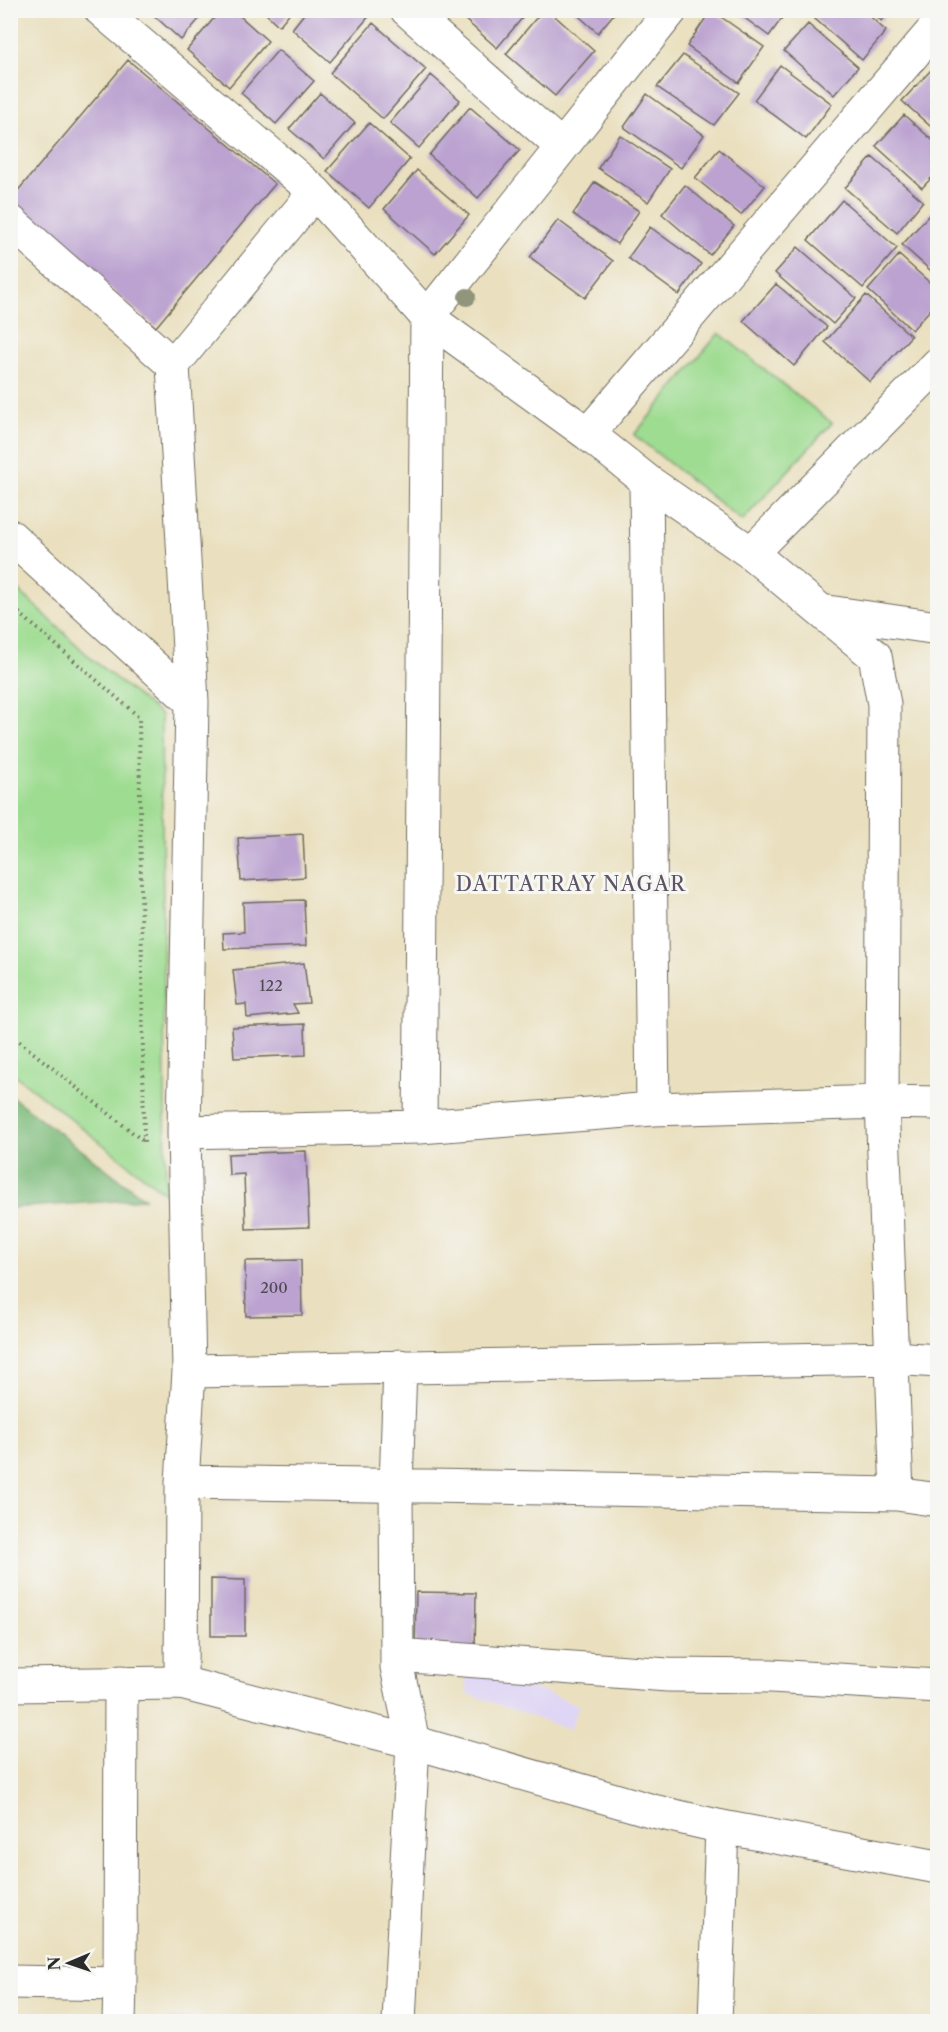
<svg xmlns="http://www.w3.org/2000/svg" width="948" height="2032" font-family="'Libre Caslon Text',serif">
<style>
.built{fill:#dfd5f5}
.green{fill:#9edc91;stroke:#64845e;stroke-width:1.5}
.forest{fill:#7ebc7b;stroke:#547453;stroke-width:1.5}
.building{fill:#bba2d0}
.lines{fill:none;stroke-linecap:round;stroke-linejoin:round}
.street-casing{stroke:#6e6a5f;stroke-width:35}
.secondary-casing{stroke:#6e6a5f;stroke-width:35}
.path{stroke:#6e6a5f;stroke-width:4;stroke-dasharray:1.5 4.5;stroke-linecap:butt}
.street{stroke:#fff;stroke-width:33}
.secondary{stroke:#fff;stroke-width:33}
.tree{fill:#91957b}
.labels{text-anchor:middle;stroke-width:6;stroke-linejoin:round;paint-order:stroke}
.number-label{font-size:15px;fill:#4f4954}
.neighbourhood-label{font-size:20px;letter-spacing:1.5px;fill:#5d5565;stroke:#f6f6f2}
</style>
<rect width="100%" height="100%" fill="#f6f6f2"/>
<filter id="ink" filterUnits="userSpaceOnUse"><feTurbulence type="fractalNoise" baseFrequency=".0167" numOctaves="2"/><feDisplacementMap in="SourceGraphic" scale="12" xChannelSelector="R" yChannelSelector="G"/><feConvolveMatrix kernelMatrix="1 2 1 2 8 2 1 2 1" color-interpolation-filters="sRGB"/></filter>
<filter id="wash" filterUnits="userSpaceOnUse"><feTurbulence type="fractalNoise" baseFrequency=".008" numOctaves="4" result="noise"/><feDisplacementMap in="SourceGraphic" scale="24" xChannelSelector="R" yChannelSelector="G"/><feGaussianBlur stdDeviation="1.35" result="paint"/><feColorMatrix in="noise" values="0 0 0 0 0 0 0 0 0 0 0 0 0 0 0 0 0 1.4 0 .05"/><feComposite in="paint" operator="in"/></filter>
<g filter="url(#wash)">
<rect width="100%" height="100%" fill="#eae0bf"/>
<path class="built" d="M465,1664L579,1705L570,1730L466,1693Z"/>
<path class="green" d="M719,333L832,423L742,521L634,435Z
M10,582L93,660L161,715L166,1194L11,1072Z"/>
<path class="forest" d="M11,1096L145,1199L11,1208Z"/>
<g id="blocks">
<path class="building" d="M148,10H207L181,40Z
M221,10H233L268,41L229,87L187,50Z
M262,10H292L279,26Z
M307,10H366L371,14L330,62L292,29Z
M454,10H529L497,48Z
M543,10H548L594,51L555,96L506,54Z
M572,10H617L598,33Z
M711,10L764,47L739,83L687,46Z
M734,10H788L769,36Z
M808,10H863L886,31L862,60L807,12Z
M870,10H890L881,21Z
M373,23L426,69L383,119L330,73Z
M808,24L858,67L834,95L784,51Z
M278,50L314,81L276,124L241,93Z
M683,55L739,93L714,125L657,87Z
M128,60L275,184L156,327L10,205V200Z
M780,65L832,104L806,139L754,100Z
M931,70L938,76V133L902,101Z
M431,75L460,100L419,148L390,123Z
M320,93L355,123L324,159L289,129Z
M647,94L704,135L681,168L624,127Z
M470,107L520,150L478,198L429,155Z
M904,115L938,145V171L922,188L876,146Z
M369,123L410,159L369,208L327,171Z
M620,135L670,169L648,202L598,168Z
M719,149L765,186L741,215L695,178Z
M872,157L923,201L897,233L845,188Z
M417,170L469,215L435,254L384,209Z
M595,182L639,211L617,244L573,214Z
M685,185L734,226L710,255L662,214Z
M842,200L897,248L863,288L808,240Z
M938,205V277L902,245Z
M558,220L613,261L585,298L530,257Z
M650,227L701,264L679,295L628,258Z
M798,247L856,298L833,324L775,273Z
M899,255L938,290V301L912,330L868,290Z
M776,284L827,327L794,366L743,321Z
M866,295L911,336L870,382L825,342Z
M303,834L305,877L241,881L238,838Z
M304,900L306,946L224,949L223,933L244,932L243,902Z
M304,963L309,1003L293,1004L298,1013L247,1018L246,1004L237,1005L233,970Z
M305,1024L306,1055L234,1058L232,1027Z
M306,1151L309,1227L246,1229L244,1174L229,1175L228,1154Z
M301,1260L302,1315L246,1316L245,1261Z
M211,1579L245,1580V1636H211Z
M416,1592L476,1593L475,1652L415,1651Z
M168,2019H234V2022H168Z"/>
</g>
</g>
<g filter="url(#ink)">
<use href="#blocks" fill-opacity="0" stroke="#6e6a5f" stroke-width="1.5"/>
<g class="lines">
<defs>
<path id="street" d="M101,10L315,192L173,365
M407,10L562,147
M315,192L427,317L588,434L646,480L751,553L875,656L884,704L882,1102L897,1494
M10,221L173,365L192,702L184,1132L189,1371L182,1482L181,1683
M588,434L938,25
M646,480L653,1109
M10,536L192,702
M751,553L938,364
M821,611L938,628
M420,1127L427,317L671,10
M184,1132L420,1127L653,1109L882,1102L938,1103
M189,1371L893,1358L938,1361
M182,1482L897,1494L938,1500
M397,1655L668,1675L771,1676L938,1686
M10,1982L120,1984L121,1682
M119,2022L120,1984
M399,2022L413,1742L397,1667L396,1486L400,1366
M715,2022L722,1827"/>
<path id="secondary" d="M10,1685L181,1683L413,1742L653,1811L722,1827L938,1867"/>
</defs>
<use href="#street" class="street-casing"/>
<use href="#secondary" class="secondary-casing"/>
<path class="path" d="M10,605L139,717L144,1142
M10,1034L143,1141"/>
<use href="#street" class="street"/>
<use href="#secondary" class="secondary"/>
</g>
<circle class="tree" cx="467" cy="297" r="9"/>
</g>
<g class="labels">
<g class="number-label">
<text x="271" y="991">122</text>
<text x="274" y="1293">200</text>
</g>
<g class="neighbourhood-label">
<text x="571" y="891">DATTATRAY NAGAR</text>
</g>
</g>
<rect width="948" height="2032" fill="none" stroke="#f6f6f2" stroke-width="36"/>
<g transform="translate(69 1963) rotate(268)" stroke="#f6f6f2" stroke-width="4.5" paint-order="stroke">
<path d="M0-4.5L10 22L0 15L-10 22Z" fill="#2b2b2b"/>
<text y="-9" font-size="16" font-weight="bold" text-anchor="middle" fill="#2b2b2b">N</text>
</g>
</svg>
